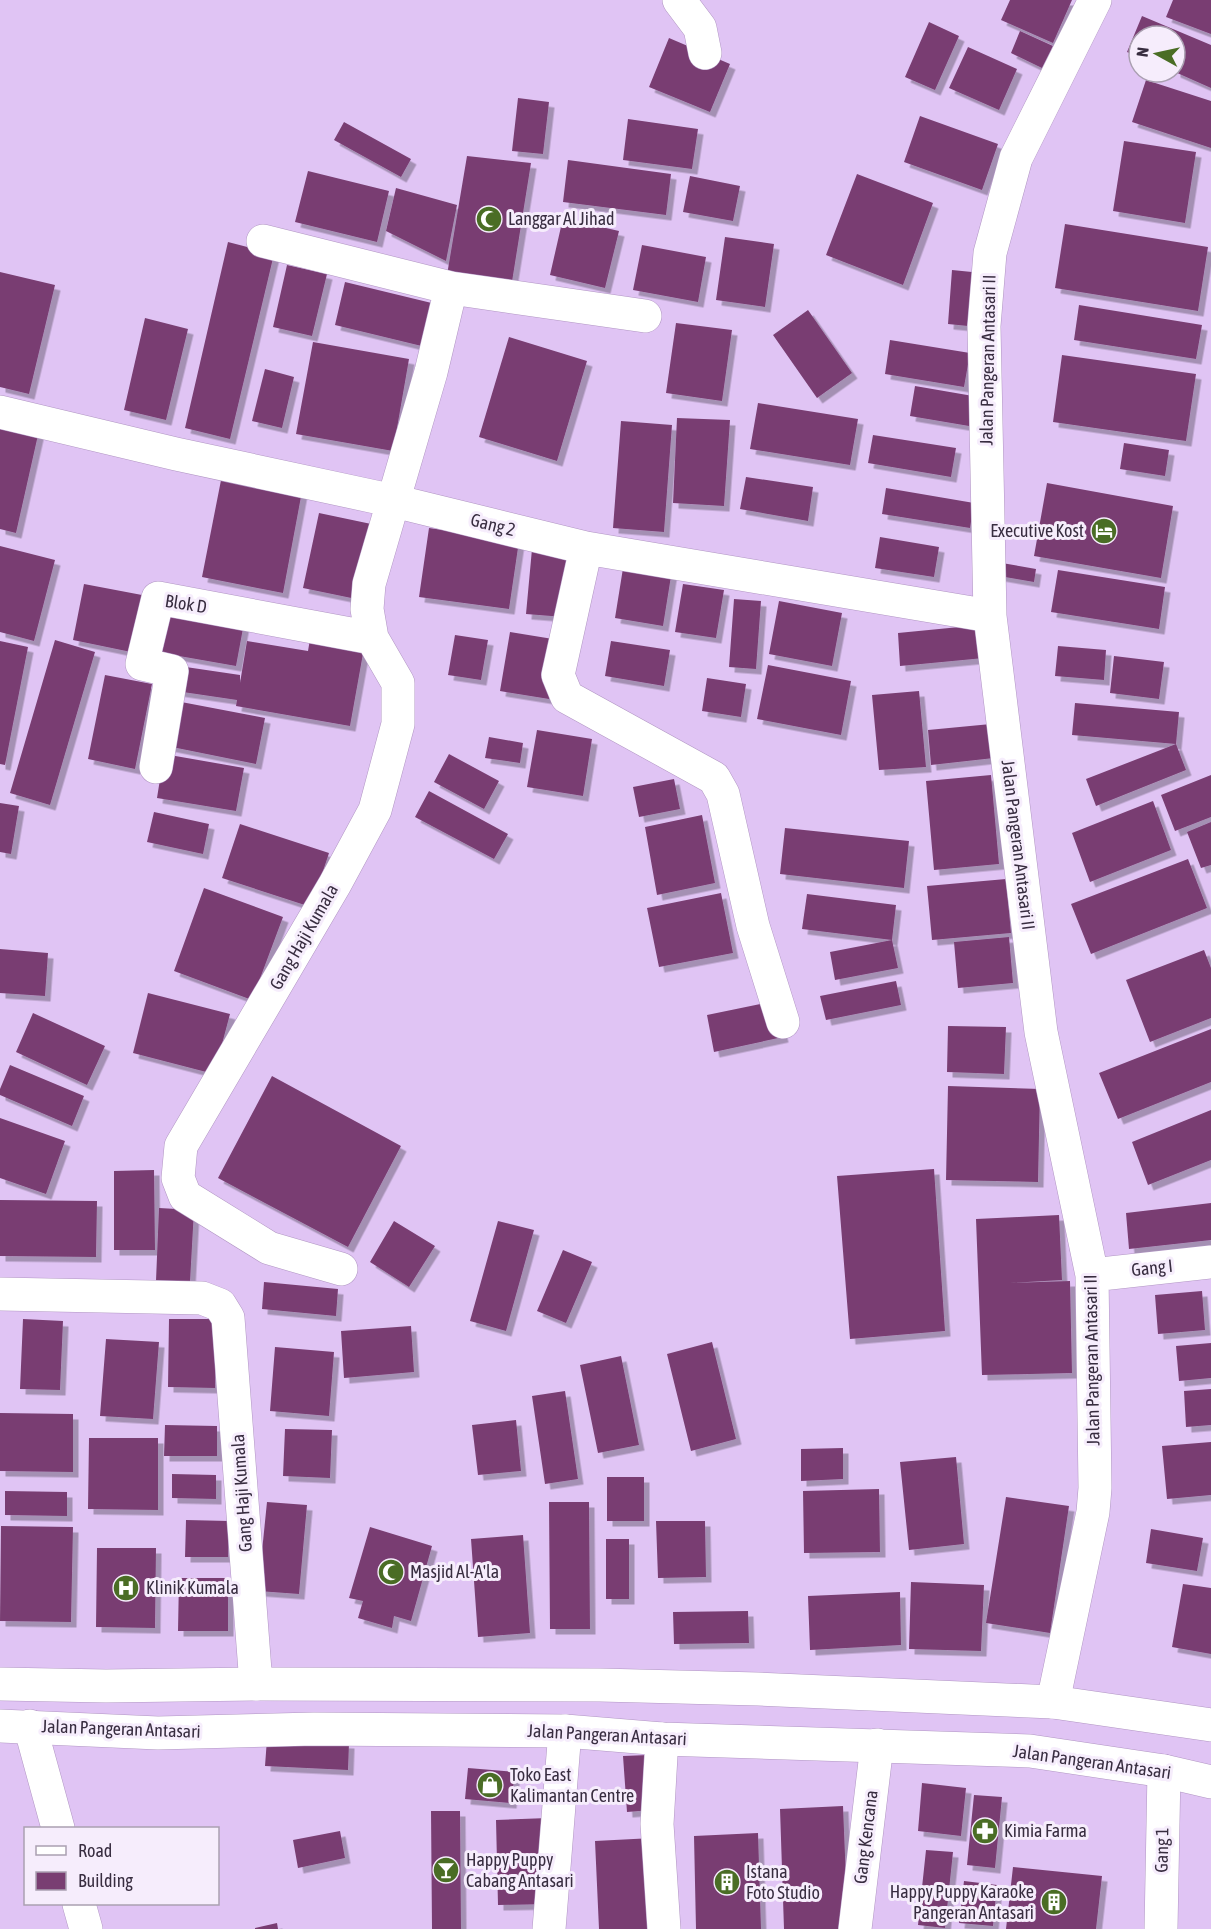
<svg xmlns="http://www.w3.org/2000/svg" width="1211" height="1929" font-family="'Asap Condensed',sans-serif">
<style>
.building{fill:#793e72;filter:url(#shadow)}
.lines{fill:none;stroke-linecap:round;stroke-linejoin:round}
.minor-casing{stroke:#b196c3;stroke-width:34}
.highway-casing{stroke:#b196c3;stroke-width:34}
.minor{stroke:#fff;stroke-width:33}
.highway{stroke:#fff;stroke-width:33}
.labels{text-anchor:middle;stroke-width:6;stroke-linejoin:round;paint-order:stroke}
.poi-label{font-size:18px;fill:#382d40;stroke:#f6edfc;text-anchor:start}
.street-label{font-size:18px;fill:#382d40;stroke:#f6edfc}
</style>
<defs>
<filter id="shadow"><feDropShadow dx="5.5" dy="5.5" stdDeviation="0" flood-color="#0004"/></filter>
</defs>
<rect width="100%" height="100%" fill="#e0c4f4"/>
<path class="building" d="M1010,0H1072L1053,43L1001,20Z
M1173,0H1211V34L1166,17Z
M1142,16L1211,45V88L1175,72V36H1139V57L1127,52Z
M929,22L959,36L935,90L905,77Z
M1020,31L1053,46L1042,68L1011,53Z
M669,38L730,64L710,112L649,87Z
M968,47L1017,69L999,110L949,88Z
M1146,80L1211,101V148L1132,122Z
M518,98L549,102L543,154L512,151Z
M920,116L998,144L982,190L904,162Z
M628,119L698,129L692,169L623,160Z
M344,122L411,159L401,177L334,140Z
M1124,141L1196,152L1185,223L1113,211Z
M467,156L531,163L511,288L447,275Z
M568,160L671,174L666,215L563,202Z
M308,171L389,191L377,242L295,222Z
M857,174L933,203L903,285L826,255Z
M690,176L740,186L733,221L683,212Z
M396,188L457,205L446,261L386,231Z
M563,218L619,231L605,288L550,275Z
M1065,224L1208,247L1198,311L1055,288Z
M725,237L774,244L765,307L716,300Z
M228,242L274,254L230,439L185,428Z
M642,245L706,257L698,302L633,290Z
M287,265L327,274L312,336L273,327Z
M952,270L982,273L978,327L948,324Z
M0,272L55,285L29,394L0,387Z
M345,282L444,306L434,349L335,325Z
M1079,305L1202,325L1196,359L1074,340Z
M808,310L852,373L817,398L773,335Z
M145,318L188,329L166,420L124,410Z
M676,323L732,330L722,401L666,393Z
M509,337L587,361L557,461L479,437Z
M890,340L970,353L964,387L885,374Z
M313,342L409,359L393,451L296,434Z
M1062,355L1196,374L1186,441L1053,422Z
M265,369L294,377L282,428L252,421Z
M915,386L973,396L969,426L910,416Z
M758,403L858,419L850,465L750,449Z
M0,417L40,426L16,533L0,529Z
M677,418L730,420L724,506L673,503Z
M621,421L672,425L664,532L613,528Z
M873,435L956,448L951,477L868,463Z
M1124,443L1169,450L1165,476L1120,469Z
M223,470L303,486L283,593L202,577Z
M746,477L813,487L808,521L740,509Z
M1047,483L1173,506L1161,578L1034,556Z
M886,488L974,503L970,528L882,514Z
M319,513L376,525L361,600L303,588Z
M429,528L519,541L509,609L419,597Z
M880,537L939,547L934,577L875,568Z
M0,546L55,560L34,641L0,632Z
M532,549L570,553L564,617L526,614Z
M624,562L672,570L663,626L615,618Z
M1002,563L1036,569L1034,582L999,576Z
M1058,570L1165,587L1159,629L1051,612Z
M84,584L142,595L131,652L73,640Z
M683,584L724,590L716,638L675,632Z
M734,599L761,601L756,669L729,667Z
M779,601L842,613L832,666L769,654Z
M170,609L244,623L236,666L162,653Z
M980,625L984,658L900,666L898,633Z
M510,632L559,640L549,699L500,691Z
M455,635L488,640L481,680L448,675Z
M310,639L364,648L350,726L236,706L237,700L176,691L179,666L240,675V683L247,641L308,651Z
M55,640L95,652L50,805L10,793Z
M0,641L28,647L5,765L0,764Z
M611,641L670,650L664,686L605,676Z
M1058,646L1106,650L1104,680L1055,676Z
M1114,656L1164,662L1159,699L1110,693Z
M768,665L851,681L841,735L757,719Z
M105,675L152,684L135,769L88,759Z
M707,678L746,684L741,717L702,711Z
M919,691L926,767L879,770L872,695Z
M176,701L265,718L256,764L167,746Z
M1075,703L1179,712L1176,744L1072,735Z
M991,724L994,758L931,765L928,730Z
M537,730L592,739L583,796L527,787Z
M489,737L523,743L520,763L485,758Z
M1176,744L1186,770L1096,806L1086,779Z
M164,754L244,768L236,811L157,798Z
M449,754L499,781L484,809L434,782Z
M991,775L999,864L934,870L926,781Z
M1211,775V817L1175,831L1161,795Z
M674,779L680,809L639,817L633,787Z
M429,791L508,834L494,859L415,817Z
M1153,801L1171,850L1090,882L1072,833Z
M0,803L19,806L11,854L0,852Z
M154,812L209,824L203,854L147,842Z
M702,815L715,883L657,895L645,827Z
M1211,822V865L1201,868L1187,832Z
M240,824L329,853L311,907L222,878Z
M785,828L909,841L904,888L780,874Z
M1188,859L1207,908L1091,954L1071,904Z
M1006,879L1011,933L932,940L927,886Z
M204,888L283,917L252,1000L174,971Z
M721,893L733,953L659,967L647,908Z
M807,894L896,905L892,940L802,929Z
M1009,937L1013,983L958,988L954,942Z
M892,940L898,968L835,980L830,952Z
M0,949L48,953L45,996L0,993Z
M1204,950L1211,968V1018L1150,1042L1126,980Z
M896,981L901,1005L826,1020L820,996Z
M148,993L230,1014L214,1074L133,1053Z
M775,1001L783,1037L714,1052L707,1015Z
M33,1013L105,1046L87,1085L16,1052Z
M948,1026L1006,1027L1004,1074L947,1072Z
M1211,1029V1082L1118,1119L1099,1073Z
M10,1065L84,1096L72,1126L0,1095V1089Z
M272,1076L401,1146L348,1247L218,1178Z
M948,1086L1040,1089L1038,1182L946,1180Z
M1211,1110V1160L1148,1185L1132,1142Z
M0,1118L65,1141L46,1194L0,1178Z
M934,1169L945,1331L850,1339L837,1176Z
M154,1170L155,1250H114V1171Z
M0,1200L97,1201L96,1257L0,1256Z
M1211,1203V1240L1129,1249L1126,1213Z
M159,1208L194,1210L190,1282L156,1281Z
M1059,1215L1062,1280L1010,1283L1070,1281L1072,1373L982,1375L976,1219Z
M394,1221L435,1246L409,1287L370,1262Z
M498,1221L534,1230L506,1331L470,1321Z
M563,1250L592,1262L566,1323L537,1311Z
M264,1282L338,1289L336,1316L262,1309Z
M1202,1291L1205,1330L1158,1334L1155,1295Z
M23,1319L63,1321L60,1390L20,1389Z
M169,1319H216L215,1388L168,1387Z
M411,1326L414,1372L344,1378L341,1331Z
M106,1339L159,1342L153,1419L100,1416Z
M712,1342L736,1439L691,1451L667,1354Z
M1211,1343V1378L1179,1381L1176,1346Z
M275,1347L334,1352L329,1416L270,1411Z
M621,1356L639,1445L598,1453L580,1365Z
M1211,1389V1425L1186,1427L1184,1391Z
M565,1391L578,1479L545,1484L532,1396Z
M0,1413L73,1414V1472L0,1471Z
M516,1420L521,1471L478,1475L472,1425Z
M165,1425L217,1426V1456H164Z
M285,1429L332,1430L330,1478L283,1476Z
M89,1438H158V1510L88,1509Z
M1211,1442V1495L1167,1499L1162,1446Z
M843,1448V1479L801,1481V1449Z
M956,1457L964,1544L909,1550L900,1462Z
M172,1474L216,1475V1499L172,1498Z
M607,1477H644V1521H607Z
M879,1489L880,1552L804,1553L803,1491Z
M5,1491L67,1492V1516L5,1515Z
M1006,1497L1069,1506L1050,1633L986,1623Z
M267,1502L307,1505L299,1594L258,1591Z
M549,1502H589L590,1629H550Z
M186,1520L229,1521L228,1557H185Z
M656,1521H705L706,1577L658,1578Z
M1,1526L73,1527L71,1622L0,1621Z
M370,1527L432,1546L411,1621L394,1616L392,1628L358,1618L363,1601L349,1598Z
M1151,1529L1203,1538L1197,1571L1146,1563Z
M523,1535L530,1633L478,1637L471,1539Z
M606,1539H629V1599H606Z
M97,1548H156L155,1628L96,1627Z
M179,1578H228V1631H178Z
M911,1582L984,1585L981,1651L909,1649Z
M1183,1584L1211,1588V1654L1172,1647Z
M900,1592L901,1645L810,1650L808,1596Z
M748,1611L749,1643L674,1644L673,1612Z
M267,1739L349,1743L348,1770L265,1766Z
M648,1755L652,1810L627,1812L623,1756Z
M468,1768L515,1772L511,1803L465,1799Z
M922,1783L966,1788L961,1836L918,1831Z
M974,1795L1002,1797L995,1868L967,1865Z
M843,1806L848,1929H784L780,1809Z
M431,1811H460L461,1929H432Z
M548,1818L550,1904L498,1905L496,1820Z
M340,1831L345,1858L298,1868L293,1840Z
M758,1833L761,1929H696L694,1836Z
M653,1838L657,1929H599L595,1841Z
M926,1850L953,1852L945,1928L918,1925Z
M1013,1867L1102,1876L1096,1929H1006Z
M964,1881L997,1885L993,1926L959,1923Z
M277,1923L278,1929H255V1928Z"/>
<g class="lines">
<defs>
<path id="minor" d="M679,0L700,28L705,53
M263,241L451,288L645,316
M0,412L176,454L394,501L586,548L990,616
M586,548L558,675L567,697L714,778L723,794L753,926L783,1022
M156,767L172,671L142,664L158,598L372,638
M341,1269L269,1248L185,1196L178,1178L181,1146L335,884L375,810L398,724V683L372,638L367,609L369,584L431,372L451,288
M1092,1275L1211,1262
M0,1294L202,1298L220,1305L228,1318L256,1684
M1053,1702L1093,1512L1095,1488L1092,1275L1041,1032L990,616L984,326L990,253L1016,158L1095,0
M30,1726L58,1828
M662,1739L657,1824L664,1929
M79,1904L86,1929
M549,1929L565,1731
M855,1929L877,1745
M1161,1929L1164,1771"/>
<path id="highway" d="M0,1684L106,1686L256,1684L600,1685L758,1689L1053,1702L1211,1725
M0,1726L158,1733L314,1729L565,1731L662,1739L1030,1751L1164,1771L1211,1782"/>
</defs>
<use href="#minor" class="minor-casing"/>
<use href="#highway" class="highway-casing"/>
<use href="#minor" class="minor"/>
<use href="#highway" class="highway"/>
</g>
<defs>
<symbol id="mosque-disc" viewBox="-11 -11 22 22"><circle r="9.5" fill="#4a6d25" stroke="#f6edfc"/><path d="M3.5-4.9A6 6 0 1 0 3.5 4.9A5 5 0 1 1 3.5-4.9Z" fill="#fff"/></symbol>
<symbol id="hotel-disc" viewBox="-11 -11 22 22"><circle r="9.5" fill="#4a6d25" stroke="#f6edfc"/><path d="M-6-4.5h1.5V1H6V5H4.5V3h-9V5H-6ZM-4 0a1.8 1.8 0 1 1 3.6 0ZM.5 0V-2.5h3Q6-2.5 6 0Z" fill="#fff"/></symbol>
<symbol id="hospital-disc" viewBox="-11 -11 22 22"><circle r="9.5" fill="#4a6d25" stroke="#f6edfc"/><path d="M-5-5h3v3.5h4V-5h3V5h-3V1.5h-4V5h-3Z" fill="#fff"/></symbol>
<symbol id="shop-disc" viewBox="-11 -11 22 22"><circle r="9.5" fill="#4a6d25" stroke="#f6edfc"/><path d="M-5-2.5h2.3a2.7 3.5 0 0 1 5.4 0H5L5.5 6h-11ZM-1.5-2.5h3a1.5 2.3 0 0 0-3 0Z" fill="#fff"/></symbol>
<symbol id="pharmacy-disc" viewBox="-11 -11 22 22"><circle r="9.5" fill="#4a6d25" stroke="#f6edfc"/><path d="M-2-6h4v4h4v4h-4v4h-4v-4h-4v-4h4Z" fill="#fff"/></symbol>
<symbol id="bar-disc" viewBox="-11 -11 22 22"><circle r="9.5" fill="#4a6d25" stroke="#f6edfc"/><path d="M-6-5H6L.8 .8V4.5H3.5V6h-7V4.5H-.8V.8Z" fill="#fff"/></symbol>
<symbol id="building-disc" viewBox="-11 -11 22 22"><circle r="9.5" fill="#4a6d25" stroke="#f6edfc"/><path d="M-4-6H4V6H1V3H-1V6H-4ZM-2.5-4.3h1.7v1.8h-1.7ZM.8-4.3h1.7v1.8H.8ZM-2.5-1h1.7V.8h-1.7ZM.8-1h1.7V.8H.8Z" fill="#fff"/></symbol>
</defs>
<g fill-rule="evenodd">
<use href="#mosque-disc" x="474" y="204" width="30" height="30"/>
<use href="#hotel-disc" x="1089" y="516" width="30" height="30"/>
<use href="#mosque-disc" x="376" y="1557" width="30" height="30"/>
<use href="#hospital-disc" x="111" y="1573" width="30" height="30"/>
<use href="#shop-disc" x="475" y="1770" width="30" height="30"/>
<use href="#pharmacy-disc" x="970" y="1816" width="30" height="30"/>
<use href="#bar-disc" x="431" y="1855" width="30" height="30"/>
<use href="#building-disc" x="712" y="1867" width="30" height="30"/>
<use href="#building-disc" x="1039" y="1887" width="30" height="30"/>
</g>
<g class="labels">
<g class="poi-label">
<text x="508" y="225">Langgar Al Jihad</text>
<text x="1084" y="537" text-anchor="end">Executive Kost</text>
<text x="410" y="1578">Masjid Al-A'la</text>
<text x="146" y="1594">Klinik Kumala</text>
<text x="510" y="1781">Toko East<tspan x="510" dy="21">Kalimantan Centre</tspan></text>
<text x="1004" y="1837">Kimia Farma</text>
<text x="466" y="1866">Happy Puppy<tspan x="466" dy="21">Cabang Antasari</tspan></text>
<text x="746" y="1878">Istana<tspan x="746" dy="21">Foto Studio</tspan></text>
<text x="1034" y="1898" text-anchor="end">Happy Puppy Karaoke<tspan x="1034" dy="21">Pangeran Antasari</tspan></text>
</g>
<g class="street-label">
<text transform="translate(988 360) rotate(-89)" y="6">Jalan Pangeran Antasari II</text>
<text transform="translate(493 525) rotate(14)" y="6">Gang 2</text>
<text transform="translate(186 604) rotate(9)" y="6">Blok D</text>
<text transform="translate(1018 845) rotate(83)" y="6">Jalan Pangeran Antasari II</text>
<text transform="translate(304 937) rotate(-60)" y="6">Gang Haji Kumala</text>
<text transform="translate(1152 1268) rotate(-6)" y="6">Gang I</text>
<text transform="translate(1092 1360) rotate(-91)" y="6">Jalan Pangeran Antasari II</text>
<text transform="translate(242 1493) rotate(-94)" y="6">Gang Haji Kumala</text>
<text transform="translate(121 1729) rotate(2)" y="6">Jalan Pangeran Antasari</text>
<text transform="translate(607 1735) rotate(3)" y="6">Jalan Pangeran Antasari</text>
<text transform="translate(1092 1762) rotate(8)" y="6">Jalan Pangeran Antasari</text>
<text transform="translate(866 1837) rotate(-83)" y="6">Gang Kencana</text>
<text transform="translate(1162 1850) rotate(-89)" y="6">Gang 1</text>
</g>
</g>
<rect x="24" y="1827" width="195" height="78" fill="#f6edfc" stroke="#aaa0b1" stroke-width="1.5"/>
<rect x="36" y="1846" width="30" height="9" fill="#ffffff" stroke="#aaa0b1" stroke-width="1.5"/>
<text x="78" y="1857" font-size="18" fill="#382d40">Road</text>
<rect x="36" y="1872" width="30" height="18" fill="#793e72" stroke="#aaa0b1" stroke-width="1.5"/>
<text x="78" y="1887" font-size="18" fill="#382d40">Building</text>
<g transform="translate(1157 54) rotate(278)"><circle r="28" fill="#f6edfc" stroke="#aaa0b1" stroke-width="1.5"/>
<path d="M0-4.5L10 22L0 15L-10 22Z" fill="#4a6d25"/>
<text y="-9" font-size="16" font-weight="bold" text-anchor="middle" fill="#382d40">N</text>
</g>
</svg>
